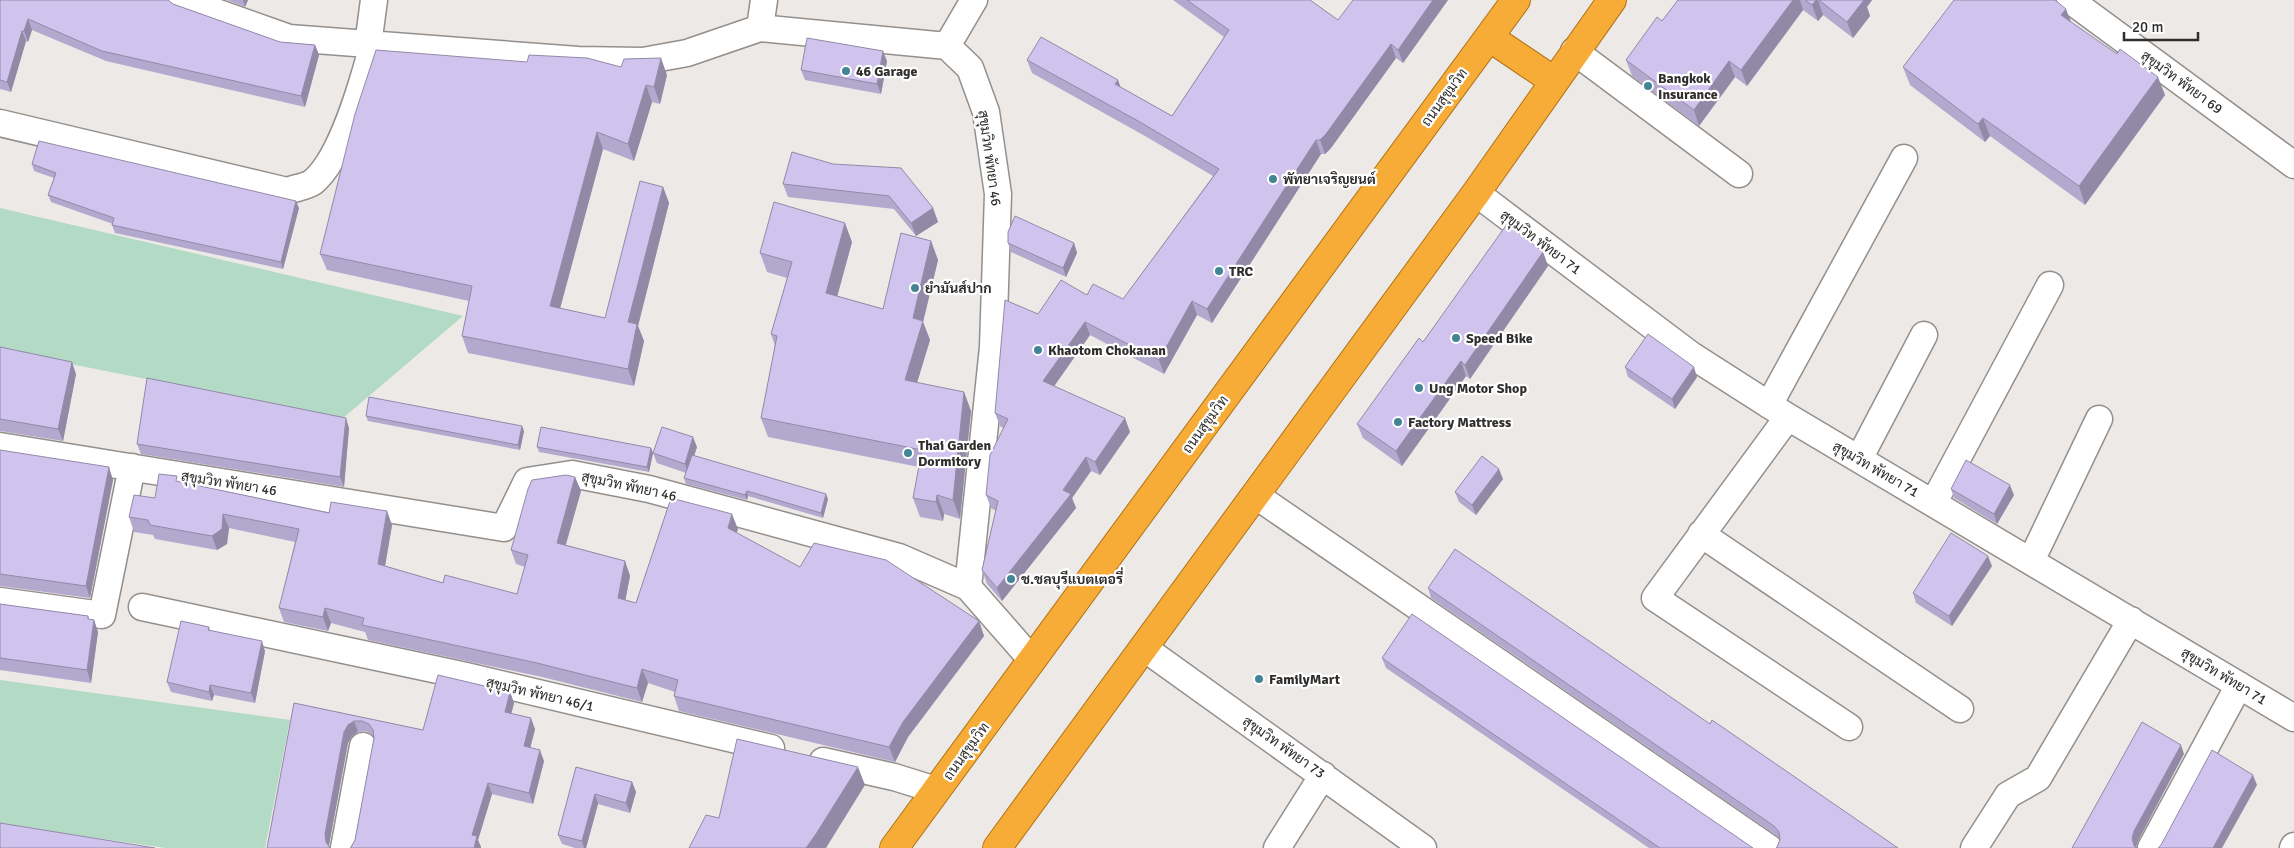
<svg xmlns="http://www.w3.org/2000/svg" width="2294" height="848" font-family="Signika,Sarabun,sans-serif">
<style>
.green{fill:#b2dac5}
.lines{fill:none;stroke-linecap:round;stroke-linejoin:round}
.minor-casing{stroke:#938f8c;stroke-width:29}
.trunk-casing{stroke:#b07314;stroke-width:30}
.minor{stroke:#fff;stroke-width:26}
.trunk{stroke:#f8ac38;stroke-width:28}
.wall{fill:#b3a9ce}
.shaded-wall{fill:#9289a7}
.building{fill:#d0c4ef;stroke:#9289a7}
.poi-dot{fill:#428595;stroke:#fff;stroke-width:2}
.labels{text-anchor:middle;stroke-width:4.5;stroke-linejoin:round;paint-order:stroke}
.poi-label{font-size:14px;font-weight:bold;fill:#2f2e2d;stroke:#fff;text-anchor:start}
.street-label{font-size:14px;fill:#2f2e2d;stroke:#fff}
</style>
<rect width="100%" height="100%" fill="#ede9e6"/>
<path class="green" d="M0,208L463,316L343,418L0,350Z
M0,680L290,720L265,848H166L0,824Z"/>
<g class="lines">
<defs>
<path id="minor" d="M182,0L289,38L578,60L643,61L687,53L760,28
M764,0L760,28L947,46L970,68L986,112L998,194L993,347L968,587
M2070,0L2294,165
M368,45L374,0
M947,46L974,0
M1574,51L1739,174
M0,123L287,191C294,188 306,187 313,182C342,158 363,82 373,45
M1476,193L1691,355L1788,417L2294,718
M1769,405L1904,158
M1788,417L1655,598L1849,727
M0,446L504,528L527,481L572,474L649,489L899,557L968,587L1032,660
M1859,459L1924,335
M1255,495L1769,848
M1934,502L2050,285
M1701,534L1960,709
M2031,561L2099,419
M0,601L102,615L132,467
M142,607L466,676L771,748
M1144,648L1423,848
M823,761L894,777L936,790
M344,848L363,746
M1277,848L1323,775
M1974,848L2008,795L2038,778L2131,620
M2151,848L2239,685
M2293,848L2294,846"/>
<path id="trunk" d="M1489,37L1554,81
M894,848L1516,0
M997,848L1476,193L1612,0"/>
</defs>
<use href="#minor" class="minor-casing"/>
<use href="#trunk" class="trunk-casing"/>
<use href="#minor" class="minor"/>
<use href="#trunk" class="trunk"/>
</g>
<path class="wall" d="M0,0L173,4L280,42L315,45L319,55L305,107L106,61L32,30L28,42L26,41L11,92L0,89Z
M227,0H248L245,7Z
M1173,0H1310L1338,20L1448,0L1403,63L1396,58L1331,148L1325,154H1321L1212,323L1197,315L1164,374L1090,335L1054,386L1130,432L1100,475L1091,471L1072,498L1076,508L1002,601L987,584L982,570L996,511L991,508L986,495L1003,428L1000,426L995,413L1038,314L1087,295L1123,299L1213,176L1145,136L1032,73L1027,60L1118,80L1120,87L1172,116L1224,37Z
M1678,0H1872L1867,7L1870,16L1853,38L1823,15L1818,21L1803,10L1747,86L1735,77L1699,126L1632,76L1626,60L1662,21Z
M887,61L881,94L805,80L801,70Z
M527,62L621,67L667,75L660,104L652,102L634,161L603,149L560,309L605,318L663,187L669,203L638,326L644,341L634,386L468,353L462,336L469,301L327,270L320,254Z
M1903,67L2165,95L2085,205L1990,136L1985,142L1910,85Z
M792,152L933,208L938,222L916,236L894,209L788,197L783,184Z
M32,164L299,208L283,269L115,233L112,225L113,224L51,202L48,195L54,178L34,171Z
M931,241L938,260L923,322L930,340L917,383L964,392L971,411L960,519L944,514L943,521L920,517L913,498L919,467L768,437L761,418L775,346L771,334L787,278L767,272L760,253L852,242L837,296L883,309Z
M1008,243H1074L1077,253L1066,277L1011,252Z
M1543,252L1548,266L1470,379L1466,376L1402,466L1363,438L1357,424L1423,342Z
M0,347L76,374L63,441L0,431Z
M1625,367L1697,377L1675,409L1628,377Z
M366,416L524,431L520,450L368,421Z
M349,428L344,487L141,454L137,444Z
M537,447L651,448L653,453L649,472L539,452Z
M697,447L694,456L828,499L823,518L748,496L747,500L686,484L684,478L686,473L657,463L653,453Z
M0,450L113,480L90,598L0,586Z
M575,477L581,491L566,545L625,561L630,576L625,600L636,603L738,529L736,533L800,567L979,621L984,636L908,737L895,762L679,711L674,696L675,692L648,683L642,702L542,677L368,640L365,632L331,623L328,631L284,622L279,608L295,542L229,528L227,544L217,550L155,539L153,535L134,532L129,517L179,482L392,525L385,566L443,583L517,594L525,567L516,564L511,550Z
M1503,479L1476,515L1459,502L1455,492Z
M1951,489L2014,495L1997,524L1954,498Z
M1992,566L1952,626L1916,603L1913,593Z
M1428,588L1710,724L1898,848L1777,847L1780,840L1777,836L1431,598Z
M0,604L88,616L89,619L94,620L98,632L91,683L0,670Z
M209,627L210,630L265,651L255,703L214,695L212,701L171,692L167,682Z
M1382,658L1753,848H1649L1386,668Z
M510,692L514,703L511,713L535,729L530,748L544,761L533,804L492,794L478,840L481,848H350L351,847L355,840L374,738L373,735L366,731L358,732L352,736L348,743L329,845L267,848L294,703L423,730Z
M576,767L632,782L636,792L630,813L598,804L586,848H575L562,844L558,835Z"/>
<path class="shaded-wall" d="M243,0H248L245,7Z
M1433,0H1448L1403,63L1398,50Z
M1793,0H1800L1803,10L1747,86L1741,70Z
M1816,0H1818L1823,15L1818,21L1812,5Z
M1859,0H1872L1867,7L1870,16L1853,38L1847,22Z
M2066,9L2073,27L2061,15Z
M28,19L32,30L28,42L24,31Z
M22,31L26,41L11,92L7,82Z
M1391,44L1396,58L1331,148L1325,154L1320,140Z
M315,45L319,55L305,107L301,96Z
M883,51L887,61L881,94L877,84Z
M661,58L667,75L660,104L654,87Z
M1729,61L1735,77L1699,126L1694,110Z
M2158,77L2165,95L2085,205L2079,186Z
M1118,80L1123,94L1115,84Z
M646,85L652,102L634,161L628,144Z
M1983,118L1990,136L1985,142L1978,124Z
M597,132L603,149L556,323L550,306Z
M1316,140L1321,154L1212,323L1207,309Z
M663,187L669,203L638,326L644,341L634,386L628,369V322Z
M296,201L299,208L283,269L281,262Z
M933,208L938,222L916,236L911,223Z
M845,223L852,242L833,312L826,293Z
M931,241L938,260L923,322L930,340L912,399L905,380L913,318Z
M1074,243L1077,253L1066,277L1063,268Z
M1543,252L1548,266L1470,379L1465,365Z
M1192,301L1197,315L1164,374L1159,360Z
M1085,322L1090,335L1048,395L1043,381Z
M1461,361L1466,376L1402,466L1396,451Z
M72,362L76,374L63,441L58,429Z
M1694,367L1697,377L1675,409L1672,399Z
M964,392L971,411L960,519L953,500Z
M346,418L349,428L344,487L340,477Z
M1125,418L1130,432L1100,475L1095,462Z
M522,426L524,431L520,450L518,445Z
M693,437L697,447L688,474L685,464Z
M651,448L653,453L649,472L647,467Z
M1086,457L1091,471L1072,498L1076,508L1002,601L997,588Z
M109,467L113,480L90,598L86,586Z
M1499,469L1503,479L1476,515L1472,505Z
M575,477L581,491L562,557L557,543Z
M2010,485L2014,495L1997,524L1994,514Z
M747,491L748,496L747,500L745,495Z
M826,494L828,499L823,518L821,513Z
M937,495L944,514L943,521L936,502Z
M387,511L392,525L383,578L378,564Z
M223,514L229,528L227,544L217,550L212,536Z
M732,514L738,529L733,543L728,528Z
M1988,556L1992,566L1952,626L1949,616Z
M625,561L630,576L623,613L618,598Z
M325,608L331,623L328,631L323,617Z
M94,620L98,632L91,683L87,670Z
M979,621L984,636L908,737L895,762L889,747L903,722Z
M262,641L265,651L255,703L251,693Z
M642,669L648,683L642,702L637,688Z
M210,685L214,695L212,701L209,692Z
M510,692L514,703L509,723L505,712Z
M531,718L535,729L528,757L524,746Z
M354,721L358,732L352,736L348,743L329,845V848L326,842L325,834L344,732L348,725Z
M2181,745L2184,754L2138,841L2136,848H2135L2132,838L2134,831Z
M540,750L544,761L533,804L529,793Z
M858,767L865,785L826,848H806Z
M2253,775L2257,785L2222,848H2213Z
M632,782L636,792L630,813L626,803Z
M488,783L492,794L478,840L481,847V848H474L472,835Z
M595,794L598,804L586,848H584L582,841Z"/>
<path class="building" d="M0,0H168L173,4L280,42L315,45L301,96L102,51L28,19L24,31H22L7,82L0,80Z
M1187,0H1310L1338,20L1353,0H1433L1398,50L1391,44L1326,134L1320,140H1316L1207,309L1192,301L1159,360L1085,322L1043,381L1125,418L1095,462L1086,457L1063,490L1071,494L997,588L982,570L998,501L986,495L990,455L1008,419L995,413L1005,300L1038,314L1061,280L1087,295L1093,284L1123,299L1219,169L1140,122L1027,60L1041,37L1118,80L1115,84L1172,116L1229,30Z
M1678,0H1793L1741,70L1729,61L1694,110L1626,60L1657,17L1662,21Z
M1805,0H1816L1812,5Z
M1819,0H1864L1847,22Z
M1954,0H2055L2066,9L2061,15L2117,54L2120,49L2158,77L2079,186L1983,118L1978,124L1903,67Z
M807,38L883,51L877,84L801,70Z
M376,50L527,62L529,55L587,58L621,67L624,59L661,58L654,87L646,85L628,144L597,132L550,306L605,318L640,181L663,187L628,322L637,324L628,369L462,336L472,286L320,254L355,114Z
M39,141L296,201L281,262L112,225L114,218L48,195L56,173L32,164Z
M792,152L833,164L901,168L933,208L911,223L889,196L783,184Z
M774,202L845,223L826,293L883,309L901,233L931,241L913,318L923,321L905,380L964,392L953,500L937,495L936,502L913,498L922,450L761,418L777,336L771,334L792,262L760,253Z
M1015,216L1074,243L1063,268L1008,243V232Z
M1507,224L1543,252L1465,365L1461,361L1396,451L1357,424L1419,338L1423,342Z
M1648,334L1694,367L1672,399L1625,367Z
M0,347L72,362L58,429L0,419Z
M147,378L346,418L340,477L137,444Z
M369,397L522,426L518,445L366,416Z
M541,427L651,448L647,467L537,447Z
M662,427L693,437L685,464L653,453Z
M0,450L109,467L86,586L0,574Z
M692,455L826,494L821,513L747,491L745,495L684,478Z
M1482,456L1499,469L1472,505L1455,492Z
M1966,460L2010,485L1994,514L1951,489Z
M159,474L177,476L176,481L329,513L331,502L387,511L378,564L443,583L445,575L517,594L528,555L511,550L528,489L532,480L566,475L575,477L557,543L625,561L618,598L636,603L671,498L732,514L728,528L800,567L814,543L886,560L979,621L903,722L889,747L674,696L678,680L642,669L637,688L537,663L362,625L364,618L325,608L323,617L279,608L299,529L223,514L222,529L212,536L150,525L148,520L129,517L134,495L155,498Z
M1951,533L1988,556L1949,616L1913,593Z
M1455,549L1710,724L1712,720L1898,848H1776L1777,847L1780,840L1779,832L1774,826L1428,588Z
M0,604L88,616V619L94,620L87,670L0,658Z
M1412,614L1753,848H1660L1382,658Z
M181,621L209,627L208,630L262,641L251,693L210,685L209,692L167,682Z
M438,675L510,692L505,712L531,718L524,746L540,750L529,793L488,783L472,835L477,836L474,848H350L351,847L355,840L374,738L373,730L369,724L362,721H354L348,725L344,732L325,834L326,842L330,848H267L294,703L423,730Z
M2142,722L2181,745L2134,831L2132,838L2134,846L2137,848H2072Z
M737,739L858,767L816,834L806,848H689L706,815L719,818Z
M2212,750L2253,775L2213,848H2158L2161,845Z
M576,767L632,782L626,803L595,794L582,841L558,835Z
M0,823L155,848H0Z"/>
<g class="poi-dot">
<circle cx="846" cy="71" r="5"/>
<circle cx="1648" cy="86" r="5"/>
<circle cx="1273" cy="179" r="5"/>
<circle cx="1219" cy="271" r="5"/>
<circle cx="915" cy="288" r="5"/>
<circle cx="1456" cy="338" r="5"/>
<circle cx="1038" cy="350" r="5"/>
<circle cx="1419" cy="388" r="5"/>
<circle cx="1398" cy="422" r="5"/>
<circle cx="908" cy="453" r="5"/>
<circle cx="1011" cy="579" r="5"/>
<circle cx="1259" cy="679" r="5"/>
</g>
<g class="labels">
<g class="poi-label">
<text x="856" y="76">46 Garage</text>
<text x="1658" y="83">Bangkok<tspan x="1658" dy="16">Insurance</tspan></text>
<text x="1283" y="184">พัทยาเจริญยนต์</text>
<text x="1229" y="276">TRC</text>
<text x="925" y="293">ยำมันส์ปาก</text>
<text x="1466" y="343">Speed Bike</text>
<text x="1048" y="355">Khaotom Chokanan</text>
<text x="1429" y="393">Ung Motor Shop</text>
<text x="1408" y="427">Factory Mattress</text>
<text x="918" y="450">Thai Garden<tspan x="918" dy="16">Dormitory</tspan></text>
<text x="1021" y="584">ช.ชลบุรีแบตเตอรี่</text>
<text x="1269" y="684">FamilyMart</text>
</g>
<g class="street-label">
<text transform="translate(2182 82) rotate(36)" y="5">สุขุมวิท พัทยา 69</text>
<text transform="translate(1444 97) rotate(-54)" y="5">ถนนสุขุมวิท</text>
<text transform="translate(990 158) rotate(82)" y="5">สุขุมวิท พัทยา 46</text>
<text transform="translate(1541 242) rotate(37)" y="5">สุขุมวิท พัทยา 71</text>
<text transform="translate(1205 424) rotate(-54)" y="5">ถนนสุขุมวิท</text>
<text transform="translate(1876 469) rotate(30)" y="5">สุขุมวิท พัทยา 71</text>
<text transform="translate(229 483) rotate(9)" y="5">สุขุมวิท พัทยา 46</text>
<text transform="translate(629 486) rotate(12)" y="5">สุขุมวิท พัทยา 46</text>
<text transform="translate(2224 676) rotate(31)" y="5">สุขุมวิท พัทยา 71</text>
<text transform="translate(540 694) rotate(13)" y="5">สุขุมวิท พัทยา 46/1</text>
<text transform="translate(1284 747) rotate(35)" y="5">สุขุมวิท พัทยา 73</text>
<text transform="translate(966 751) rotate(-54)" y="5">ถนนสุขุมวิท</text>
</g>
</g>
<path d="M2124 32v8h74v-8" fill="none" stroke="#2f2e2d" stroke-width="2.5"/>
<text x="2132" y="32" font-size="15" fill="#2f2e2d" stroke="#ffffff" stroke-width="4" paint-order="stroke">20 m</text>
</svg>
